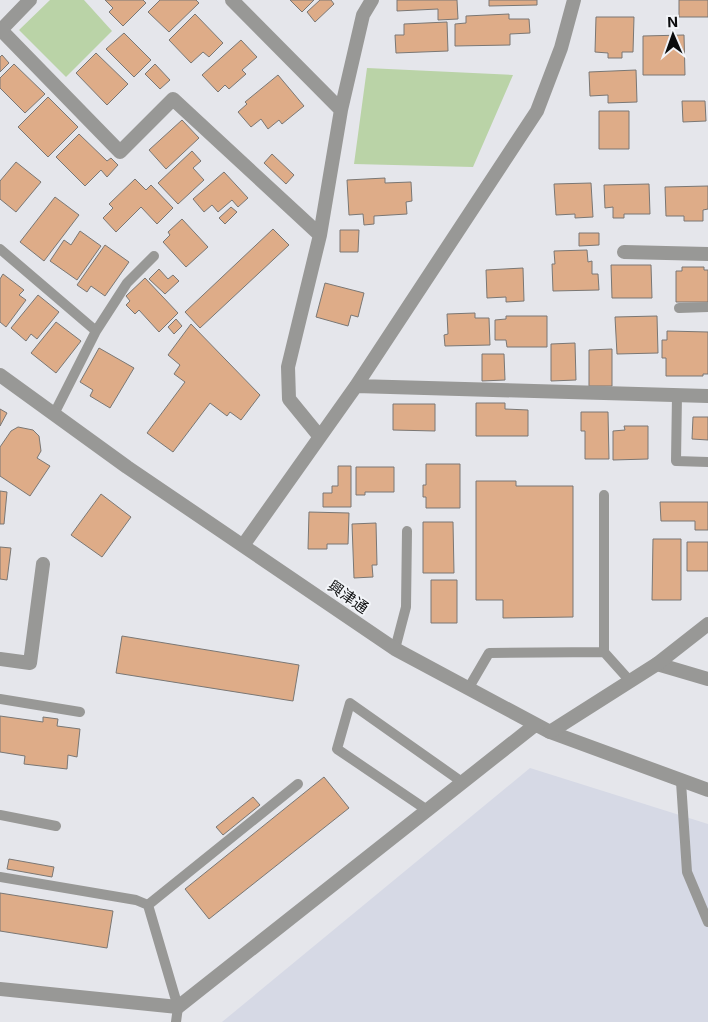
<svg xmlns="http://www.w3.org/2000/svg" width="708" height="1022" font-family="Inter,'Noto Sans JP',sans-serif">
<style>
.built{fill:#d6d9e5}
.green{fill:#bad3a7}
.building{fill:#deac88;stroke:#7a7774}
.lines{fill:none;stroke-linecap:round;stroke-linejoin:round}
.service{stroke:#989896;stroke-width:10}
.minor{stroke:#989896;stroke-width:14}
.tertiary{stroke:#989896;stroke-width:14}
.labels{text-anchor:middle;stroke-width:4;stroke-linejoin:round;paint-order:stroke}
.street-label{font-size:15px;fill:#0b0c0d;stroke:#f2f4f8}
</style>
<rect width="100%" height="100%" fill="#e5e6eb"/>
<path class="built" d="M530,768L708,824V1022H222Z"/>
<path class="green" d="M50,0H84L112,31L66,77L19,30Z
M367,68L513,75L473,167L354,164Z"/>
<path class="building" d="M105,0H143L146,3L123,26L109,12L113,8Z
M160,0H196L199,3L169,32L148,12Z
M290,0H314L302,12Z
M320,0H331L334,4L315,22L307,12Z
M397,0H457L458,19L438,20V9L397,11Z
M489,0H537V5L489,6Z
M679,0H708V17H679Z
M195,14L223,43L209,57L203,52L191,63L169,40Z
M509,14V19H529L530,33L510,34V45L455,46V24L466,23V16Z
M596,17H634L633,52H622V58H608V53L595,52Z
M447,22L448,51L396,53L395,35H404V24Z
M124,33L151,60L134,77L106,49Z
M684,35L685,75H643V36Z
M241,40L257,57L242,70L246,74L229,89L225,85L218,92L202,75Z
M96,53L128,84L107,105L76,73Z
M2,55L9,63L0,72V57Z
M14,64L45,94L25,113L0,88V78Z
M155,64L170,80L160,89L145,74Z
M636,70L637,102L608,103V95L590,96L589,72Z
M278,75L304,106L282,124L279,120L268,129L261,119L251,127L238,112L247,104L245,102Z
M48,97L78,127L48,157L18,127Z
M682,101H705L706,121L683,122Z
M599,111H629V149H599Z
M182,120L199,138L166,169L149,150Z
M79,134L107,161L111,158L118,165L107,177L101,170L85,186L56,157Z
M192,151L201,161L193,168L204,180L178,204L158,183Z
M272,154L294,175L286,184L264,163Z
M16,162L41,182L16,212L0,199V181Z
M224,172L248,198L238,207L232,200L218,212L212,205L204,212L193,199Z
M385,178V183L411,182L412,201L406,202L407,214L374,216V224L364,225L363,214L349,215L347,180Z
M135,179L146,190L151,185L173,208L157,224L141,207L116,232L103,218L113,208L109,204Z
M591,183L593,217L575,218V214L556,215L554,184Z
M649,184L650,214H624V218H613V207L605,208L604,185Z
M708,186V209L703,210V221H684V216H666L665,187Z
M55,197L79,215L44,261L20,242Z
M231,207L237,212L225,224L219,218Z
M182,219L208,247L186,267L163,242L170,235L168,232Z
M273,229L289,245L200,328L185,312Z
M340,230H359L358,252H340Z
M80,231L101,246L77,280L50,261L64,240L71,245Z
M579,233H599V245L579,246Z
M105,245L129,262L105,296L91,286L87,292L77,285Z
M587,250L588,262L592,261V274H598L599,290L553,291L552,264H555L554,251Z
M611,265H651L652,298H612Z
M682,267H704V270H708V302H676V271H682Z
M523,268L524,301L506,302V297L487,298L486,270Z
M159,269L168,279L173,275L179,281L165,294L149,279Z
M3,274L24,290L19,295L26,300L6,327L0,322V279Z
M145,278L178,313L159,332L139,310L135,314L126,305L130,301L126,296Z
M325,283L364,293L358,317L351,315L348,326L316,317Z
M38,295L59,312L37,339L31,334L26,341L11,328Z
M475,313V318H489L490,345L445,346L444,335L448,334L447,314Z
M506,316H547V347H507L506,340H495V320L506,319Z
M657,316L658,353L617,354L615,317Z
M176,319L182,326L174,334L168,327Z
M56,322L81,341L56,373L31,353Z
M191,324L260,395L241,420L230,412L227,416L210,403L173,452L147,433L185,382L174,374L180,365L168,355Z
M667,331L708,332V374H703V376H666V358H662V340H667Z
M575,343L576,380L551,381V344Z
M99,348L134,368L110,408L90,396L93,390L80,382Z
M612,349V386H589V350Z
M482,354H504L505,380L482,381Z
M476,403H505V409L528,410V436H476Z
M393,404H435V431L393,430Z
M0,409L7,413L0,426Z
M581,412H608L609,459H585V431H581Z
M693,417H708V440L692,439Z
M624,426H648V459L613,460V431L625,430Z
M18,427L33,430L39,436L41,451L37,458L50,466L30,496L0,476V447L11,431Z
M426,464H460V508H426V497H423V485H426Z
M338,466H351V507H323V493H332V486H338Z
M356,467H394V492H365V495H356Z
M476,481H516V486H573V617L503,618V600H476Z
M0,491L7,492L4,524H0Z
M101,494L131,517L102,557L71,535Z
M660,502H708V530H695V521H661Z
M309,512L349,513L348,544H327V549H308Z
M423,522H453L454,573H423Z
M376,523L377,565H372L373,577L354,578L352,524Z
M653,539H681V600H652Z
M687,542H708V571H687Z
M0,547L11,548L7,580L0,579Z
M431,580H457V623H431Z
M122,636L299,665L293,701L116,673Z
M0,716L43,722V717L58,719L57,726L80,729L77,757L68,755L67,769L24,764L25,756L0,752Z
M324,777L349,808L209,919L185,889Z
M253,797L260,805L223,835L216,827Z
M9,859L54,867L52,877L7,869Z
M0,893L113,911L107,948L0,931Z"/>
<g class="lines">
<path class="service" d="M0,249L96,331L54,414
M679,308L708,307
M96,331L127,283L154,256
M677,395L676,461L708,462
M604,495V652
M395,649L406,607L407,531
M468,689L489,653L604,652L630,681
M0,699L80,712
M681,782L687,872L708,922
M427,810L337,749L350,703L462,782
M0,815L56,826
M0,877L136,900L148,905L178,1007L176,1022
M148,905L298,784"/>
<path class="minor" d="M232,0L341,110
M0,29L120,152L173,99L320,235
M0,31L30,0
M624,252L708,254
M0,375L127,467L395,649L550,732L708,790
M356,386L708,396
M320,437L289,399L288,367L320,235L341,110L363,15L372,0
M244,544L356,386L537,111L561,48L574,0
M0,659L30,663L43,564
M657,664L708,679
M0,989L178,1007L535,725"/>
<path class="tertiary" d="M550,732L657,664L708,624"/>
</g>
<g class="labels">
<g class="street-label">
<text transform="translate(348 597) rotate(35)" y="5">興津通</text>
</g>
</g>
<g transform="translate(673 35) rotate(358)" stroke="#f2f4f8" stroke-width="4" paint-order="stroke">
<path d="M0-4L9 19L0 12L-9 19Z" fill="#0b0c0d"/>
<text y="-8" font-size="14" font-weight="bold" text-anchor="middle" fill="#0b0c0d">N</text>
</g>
</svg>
